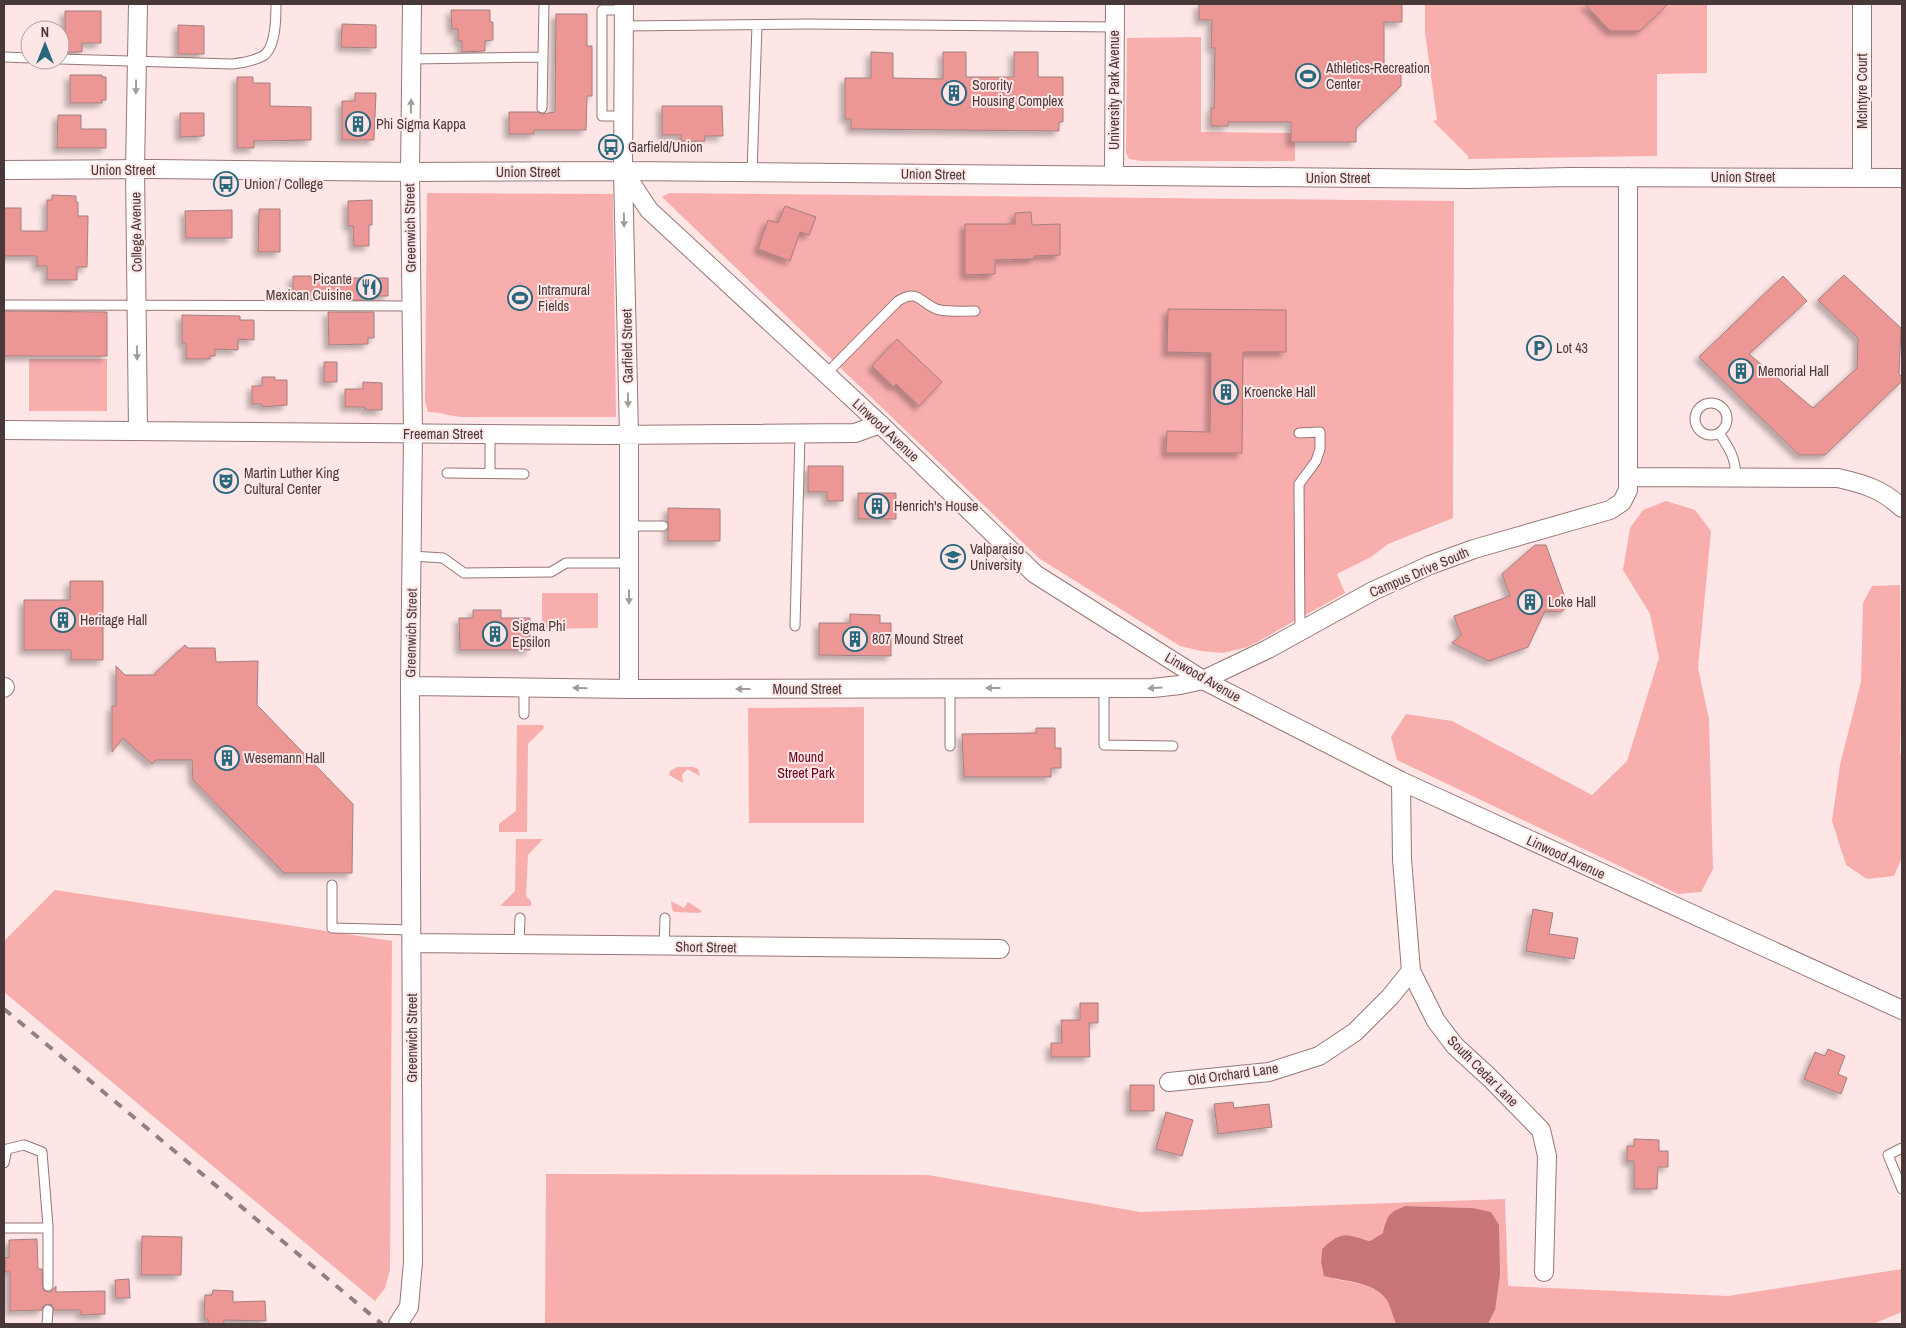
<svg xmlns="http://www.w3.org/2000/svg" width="1906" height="1328" font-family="'Archivo Narrow',sans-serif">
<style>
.green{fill:#f9aeae}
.water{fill:#c87576}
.building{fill:#ed9696;stroke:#a2807f;filter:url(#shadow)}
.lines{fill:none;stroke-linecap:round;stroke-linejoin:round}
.service-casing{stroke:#987675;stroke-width:11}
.minor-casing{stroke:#987675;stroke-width:20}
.service{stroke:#fff;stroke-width:9}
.minor{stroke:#fff;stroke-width:18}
.rail{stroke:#92807f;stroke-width:4;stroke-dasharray:9 9;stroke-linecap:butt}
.oneway{fill:#a49c9c}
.labels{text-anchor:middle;stroke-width:4;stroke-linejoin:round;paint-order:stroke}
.poi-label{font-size:14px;fill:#483938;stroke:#fde6e5;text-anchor:start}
.street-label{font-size:14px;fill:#483938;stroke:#fde6e5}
.park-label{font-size:14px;fill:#6b0017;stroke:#fde6e5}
</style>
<defs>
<filter id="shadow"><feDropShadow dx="-4.5" dy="4.5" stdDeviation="2.5" flood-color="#0004"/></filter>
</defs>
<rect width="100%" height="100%" fill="#fde6e5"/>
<path class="green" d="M1425,4H1707V73L1657,74V156L1468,159V156L1433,121L1437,120L1425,32Z
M1201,37V132L1291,133V142H1295V161H1142L1129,159L1126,153L1127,38Z
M427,193L613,194L616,417H465C452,417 441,412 428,412L425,401Z
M669,193L1454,201L1453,518L1388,544L1371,557L1337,574L1345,593L1248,647L1223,653L1201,651L1180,646L1040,559L662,197Z
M29,359H107V411H29Z
M1666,501L1695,510L1711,531L1698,668L1709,719L1713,869L1701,892L1678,894L1397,760L1391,737L1406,714L1452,721L1592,795L1627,761L1659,658L1650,614L1623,570L1630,528L1643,510Z
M1900,585L1901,711L1900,753L1902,756V857L1894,876L1867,879L1846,865L1832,821L1840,765L1861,682L1863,603L1872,586Z
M598,593V628L542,629V593Z
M864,707V823H749L748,708Z
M517,725H543L544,728L528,744L527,832H499V824L516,811Z
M677,767H693L698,769L700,776L687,769L682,775L683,783L669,775L670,771Z
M516,839H543L528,855L526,896L531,901V906H500L515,891Z
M55,890L392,941L390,1270L385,1288L375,1301L4,992V941Z
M671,901L684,908L688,902L702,911L699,913L674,912L672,909Z
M546,1174L928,1175L1140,1212L1505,1199L1508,1286L1728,1296L1902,1269V1312L1873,1324H1488L1495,1310L1472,1208L1406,1206L1386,1220L1384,1233L1370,1241C1345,1234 1342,1231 1322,1249L1321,1262L1335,1279C1354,1283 1378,1284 1388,1302C1391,1309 1393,1317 1396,1324H545Z"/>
<path class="water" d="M1406,1206L1472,1208L1491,1212L1499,1225L1500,1275L1495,1310L1488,1324H1396C1393,1317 1391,1309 1388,1302C1376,1281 1345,1282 1324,1276L1321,1262L1322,1249C1342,1230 1345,1234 1370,1241L1383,1233C1387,1215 1389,1212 1406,1206Z"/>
<path class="building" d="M1199,4H1402V22H1384V73H1401V86L1356,128V142H1291V122H1228V126H1211V108H1214L1215,48H1211L1212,20H1199Z
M1585,4H1668L1640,31H1610Z
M451,10H490V22H493V40L485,41V51L462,52V41H458V29H452Z
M65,11H101V43H82V52H65Z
M556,14H587V46H592V96H587L586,130H534V134H509V112H538L542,114L555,112Z
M342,24L376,25V48L341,47Z
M178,25L204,26V54H178Z
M871,52L893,53V78L943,79V52H966V77H1014V52H1038V77H1063V122H1059V131L851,129V119H845V78H871Z
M70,75H102V77H106V100H102V103H70Z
M237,77H253V83H270V106L311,107V140L254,141V148H237Z
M355,93H376L374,140H342V101H355Z
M662,106H722L723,136H705V141H681V135H662Z
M180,113H204V136L180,137Z
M58,115H81V129H106V148H57Z
M52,195L76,196V202H78V216H88L87,267H77V280H47V266H37V256H4V208H21V231H47V200H52Z
M372,200V225H369V246H354L353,226H348V201Z
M785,206L816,217L809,235L800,232L790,261L758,249L768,220L778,223Z
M259,209H280V252H258Z
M232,210V238H186L185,211Z
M1031,212L1032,225L1060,224V255L1034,256V259L995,260V274L965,275V224H1015V213Z
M1844,275L1901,328L1899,374L1902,377V381L1825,455H1799L1699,357L1783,276L1807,301L1749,354L1813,408L1857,368L1858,338L1818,300Z
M293,276H311V278H388V296H374V300H328V295H293Z
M1168,309L1286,310V352H1243L1242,453H1166L1167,431L1210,432L1211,353L1167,352Z
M4,311L107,312V356H4Z
M328,312H374V338H368V344L329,345Z
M182,315L240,316V320H254V340L238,339V350L215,349V356H210V359H186V343H182Z
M897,339L942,382L919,406L896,384L894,387L872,366Z
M324,362H337V382H324Z
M262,377H275V380H287V405L262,407V404H252V386H262Z
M363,382L382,383V410H366L365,407H345V389H363Z
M808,466H843V501H827V492H808Z
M858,493H896V519H858Z
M668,508L720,509V541H668Z
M1535,545H1546L1568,606L1561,612L1545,611L1528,647L1489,661L1452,643L1461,635L1454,616L1510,596L1502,574Z
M70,581H103V660H71V650H24V600H70Z
M473,610H501V618H530V650H460L459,618H473Z
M850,614L880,615V623H891V656L819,655V623H850Z
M185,645L188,648H215L216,662L258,661L257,705L353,804L352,873H284L193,780L192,760H156L152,764L123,738L112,752V706H116V666L125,675H155V673Z
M1036,728H1055V748H1061V768H1051V777H964L962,734L1036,733Z
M1533,909L1553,913L1549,934L1578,938L1574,959L1526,951Z
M1080,1003H1098V1023H1089L1090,1057H1051V1043H1062L1061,1020H1080Z
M1828,1049L1845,1056L1838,1074L1847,1078L1841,1094L1804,1079L1815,1052L1825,1056Z
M1130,1085H1154V1111H1130Z
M1233,1102L1234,1108L1269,1104L1272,1127L1218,1134L1214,1104Z
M1166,1112L1193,1120L1182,1156L1156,1149Z
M1634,1139L1659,1140V1151H1668V1167H1658L1657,1189H1634V1161H1627V1146H1634Z
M142,1236L182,1237L181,1275H141Z
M37,1239L38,1269H42L43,1290L48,1292H51L56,1286V1292L105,1291V1314L81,1315V1310H54L52,1305L48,1304L43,1306L42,1310L10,1311V1272H5V1258L9,1257V1240Z
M129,1279L130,1298H116L115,1280Z
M213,1290L233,1291V1302L265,1301L266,1321L224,1320V1324H208V1319H204L205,1295H212Z"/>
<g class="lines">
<defs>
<path id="service" d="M624,26L807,24L1114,27
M4,57L30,58
M60,59L232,64C243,63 253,61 263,56C276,48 276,18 276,4
M411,59L543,57
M542,108L544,4
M624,116H602V10H624
M752,173L757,25
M4,305L411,306
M826,374L898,301C920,287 921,306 940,310C951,312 963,311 975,311
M1695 419a16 16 0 1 1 32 0a16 16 0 1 1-32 0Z
M1299,433L1320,432V449L1316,461L1299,484L1300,631
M1719,433C1730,450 1735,456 1736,477
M490,435V473
M447,473L524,474
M629,526H663
M412,556L443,558L464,573L551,572L566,563H629
M795,626L800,434
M524,688V714
M950,688V746
M1104,688V745L1173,746
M332,885V928L412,930
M519,945L520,918
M664,947L665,918
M1902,1148L1888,1155L1902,1189
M4,1163L7,1149L24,1145L42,1152L48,1226V1286
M4,1228H48
M47,1324L48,1310"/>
<path id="minor" d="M138,4L135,169L138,430
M624,4L623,171L629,435V689
M4,170L153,169L410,172L623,171L1469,179L1570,177L1902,178
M623,171L649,210L880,424L1035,574L1203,680L1401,781L1902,1010
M1114,176L1115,4
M1862,177V4
M4,430L610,435L855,433L880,424
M1628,477L1838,478C1864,484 1882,489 1902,508
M410,686L629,689L1153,688L1180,685L1203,680L1268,649L1373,591L1430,565L1474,549L1610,510L1622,502L1628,490V177
M4,688L5,687
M1401,781L1402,859L1411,971L1436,1021L1455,1046L1490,1078L1541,1130L1547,1156L1544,1272
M412,943L1000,949
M1169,1082L1269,1072L1319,1056L1355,1032L1390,997L1411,971
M398,1324L409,1307L413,1262L410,686L413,434L410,172L412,4"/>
</defs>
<use href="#service" class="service-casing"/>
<use href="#minor" class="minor-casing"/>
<use href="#service" class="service"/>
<use href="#minor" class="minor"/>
<path class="rail" d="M4,1009L382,1324"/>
</g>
<defs><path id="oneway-solid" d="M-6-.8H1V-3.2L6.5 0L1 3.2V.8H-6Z" transform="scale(1.25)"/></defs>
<g class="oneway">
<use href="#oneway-solid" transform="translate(136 87) rotate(91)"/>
<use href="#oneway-solid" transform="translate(411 106) rotate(-89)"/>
<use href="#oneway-solid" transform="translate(624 220) rotate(89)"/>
<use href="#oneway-solid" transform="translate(137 353) rotate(89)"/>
<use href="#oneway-solid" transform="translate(628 400) rotate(89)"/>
<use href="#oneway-solid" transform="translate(629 597) rotate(90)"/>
<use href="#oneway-solid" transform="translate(580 688) rotate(-179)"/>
<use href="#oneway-solid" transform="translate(993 688) rotate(180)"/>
<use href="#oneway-solid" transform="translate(1155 688) rotate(176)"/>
<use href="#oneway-solid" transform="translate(743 689) rotate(180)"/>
</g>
<defs>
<symbol id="stadium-ring" viewBox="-11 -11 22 22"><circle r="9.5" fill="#fde6e5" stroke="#28677c" stroke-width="1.5"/><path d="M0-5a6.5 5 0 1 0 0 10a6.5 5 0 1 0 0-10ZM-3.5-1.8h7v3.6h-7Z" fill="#28677c"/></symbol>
<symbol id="building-ring" viewBox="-11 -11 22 22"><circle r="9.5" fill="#fde6e5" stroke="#28677c" stroke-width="1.5"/><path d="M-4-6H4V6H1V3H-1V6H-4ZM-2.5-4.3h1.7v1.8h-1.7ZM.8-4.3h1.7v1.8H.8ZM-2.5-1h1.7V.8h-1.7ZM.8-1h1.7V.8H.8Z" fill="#28677c"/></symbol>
<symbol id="bus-ring" viewBox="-11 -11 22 22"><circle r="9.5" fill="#fde6e5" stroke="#28677c" stroke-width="1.5"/><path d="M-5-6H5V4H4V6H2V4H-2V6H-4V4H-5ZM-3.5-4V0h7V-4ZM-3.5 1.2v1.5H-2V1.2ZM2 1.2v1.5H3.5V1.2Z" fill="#28677c"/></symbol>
<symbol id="restaurant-ring" viewBox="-11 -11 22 22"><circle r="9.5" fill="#fde6e5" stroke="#28677c" stroke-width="1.5"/><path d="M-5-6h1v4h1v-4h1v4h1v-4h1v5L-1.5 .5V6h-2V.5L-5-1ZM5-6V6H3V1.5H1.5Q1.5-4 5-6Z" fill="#28677c"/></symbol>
<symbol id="parking-ring" viewBox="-11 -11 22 22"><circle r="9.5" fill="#fde6e5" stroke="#28677c" stroke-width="1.5"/><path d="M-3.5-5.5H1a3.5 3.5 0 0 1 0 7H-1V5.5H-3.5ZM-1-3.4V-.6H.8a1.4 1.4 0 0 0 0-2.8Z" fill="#28677c"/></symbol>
<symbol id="theatre-ring" viewBox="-11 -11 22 22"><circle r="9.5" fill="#fde6e5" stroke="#28677c" stroke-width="1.5"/><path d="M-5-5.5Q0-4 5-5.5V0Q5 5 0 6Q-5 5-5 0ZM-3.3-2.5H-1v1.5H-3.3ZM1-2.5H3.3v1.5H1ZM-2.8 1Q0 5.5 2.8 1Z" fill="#28677c"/></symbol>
<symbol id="university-ring" viewBox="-11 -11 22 22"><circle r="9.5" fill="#fde6e5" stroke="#28677c" stroke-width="1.5"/><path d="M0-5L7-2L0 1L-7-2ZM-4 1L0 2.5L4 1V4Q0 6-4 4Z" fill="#28677c"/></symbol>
</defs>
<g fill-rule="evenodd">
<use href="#stadium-ring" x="1294" y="62" width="28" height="28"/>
<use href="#building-ring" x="940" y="79" width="28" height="28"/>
<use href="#building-ring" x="344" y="110" width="28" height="28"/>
<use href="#bus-ring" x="597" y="133" width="28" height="28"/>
<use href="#bus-ring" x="212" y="170" width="28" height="28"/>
<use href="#restaurant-ring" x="355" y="273" width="28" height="28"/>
<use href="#stadium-ring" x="506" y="284" width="28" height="28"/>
<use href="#parking-ring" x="1525" y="334" width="28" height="28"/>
<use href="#building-ring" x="1727" y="357" width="28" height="28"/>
<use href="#building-ring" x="1212" y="378" width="28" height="28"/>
<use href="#theatre-ring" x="212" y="467" width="28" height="28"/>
<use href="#building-ring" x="863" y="492" width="28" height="28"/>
<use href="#university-ring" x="939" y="543" width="28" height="28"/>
<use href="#building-ring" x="1516" y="588" width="28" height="28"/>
<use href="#building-ring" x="49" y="606" width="28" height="28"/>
<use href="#building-ring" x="481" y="620" width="28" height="28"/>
<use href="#building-ring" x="841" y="625" width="28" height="28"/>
<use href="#building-ring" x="213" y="744" width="28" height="28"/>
</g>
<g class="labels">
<g class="poi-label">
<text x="1326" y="73">Athletics-Recreation<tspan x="1326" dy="16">Center</tspan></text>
<text x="972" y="90">Sorority<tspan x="972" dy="16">Housing Complex</tspan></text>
<text x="376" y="129">Phi Sigma Kappa</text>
<text x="628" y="152">Garfield/Union</text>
<text x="244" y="189">Union / College</text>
<text x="352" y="284" text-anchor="end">Picante<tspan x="352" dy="16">Mexican Cuisine</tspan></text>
<text x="538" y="295">Intramural<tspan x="538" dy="16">Fields</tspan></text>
<text x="1556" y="353">Lot 43</text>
<text x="1758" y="376">Memorial Hall</text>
<text x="1244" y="397">Kroencke Hall</text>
<text x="244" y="478">Martin Luther King<tspan x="244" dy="16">Cultural Center</tspan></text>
<text x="894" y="511">Henrich's House</text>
<text x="970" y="554">Valparaiso<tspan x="970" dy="16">University</tspan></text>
<text x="1548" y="607">Loke Hall</text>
<text x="80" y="625">Heritage Hall</text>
<text x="512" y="631">Sigma Phi<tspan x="512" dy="16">Epsilon</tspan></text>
<text x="872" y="644">807 Mound Street</text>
<text x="244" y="763">Wesemann Hall</text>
</g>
<g class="street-label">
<text transform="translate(1114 90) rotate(-90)" y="5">University Park Avenue</text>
<text transform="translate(1862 91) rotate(-90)" y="5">McIntyre Court</text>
<text x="123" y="175">Union Street</text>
<text x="528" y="177">Union Street</text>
<text transform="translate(933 174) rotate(1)" y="5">Union Street</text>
<text x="1743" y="182">Union Street</text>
<text x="1338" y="183">Union Street</text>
<text transform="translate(410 228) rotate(-91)" y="5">Greenwich Street</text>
<text transform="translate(136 232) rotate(-91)" y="5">College Avenue</text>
<text transform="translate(627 346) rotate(-91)" y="5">Garfield Street</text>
<text transform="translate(886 430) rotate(43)" y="5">Linwood Avenue</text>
<text x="443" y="439">Freeman Street</text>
<text transform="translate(1419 572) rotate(-23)" y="5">Campus Drive South</text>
<text transform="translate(411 633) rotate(-89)" y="5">Greenwich Street</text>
<text transform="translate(1203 677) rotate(30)" y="5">Linwood Avenue</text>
<text x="807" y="694">Mound Street</text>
<text transform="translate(1566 857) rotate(25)" y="5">Linwood Avenue</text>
<text transform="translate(706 947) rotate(1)" y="5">Short Street</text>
<text transform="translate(412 1038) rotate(-90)" y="5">Greenwich Street</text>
<text transform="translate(1483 1071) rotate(45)" y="5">South Cedar Lane</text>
<text transform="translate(1233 1074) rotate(-8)" y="5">Old Orchard Lane</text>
</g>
<g class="park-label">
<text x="806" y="762">Mound<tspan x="806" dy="16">Street Park</tspan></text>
</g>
</g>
<rect width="1906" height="1328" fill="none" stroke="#483938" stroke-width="10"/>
<g transform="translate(45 45)"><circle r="24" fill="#fde6e5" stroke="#b5a1a0"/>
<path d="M0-4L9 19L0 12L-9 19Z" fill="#28677c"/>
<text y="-8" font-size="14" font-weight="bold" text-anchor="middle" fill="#483938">N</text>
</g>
</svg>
